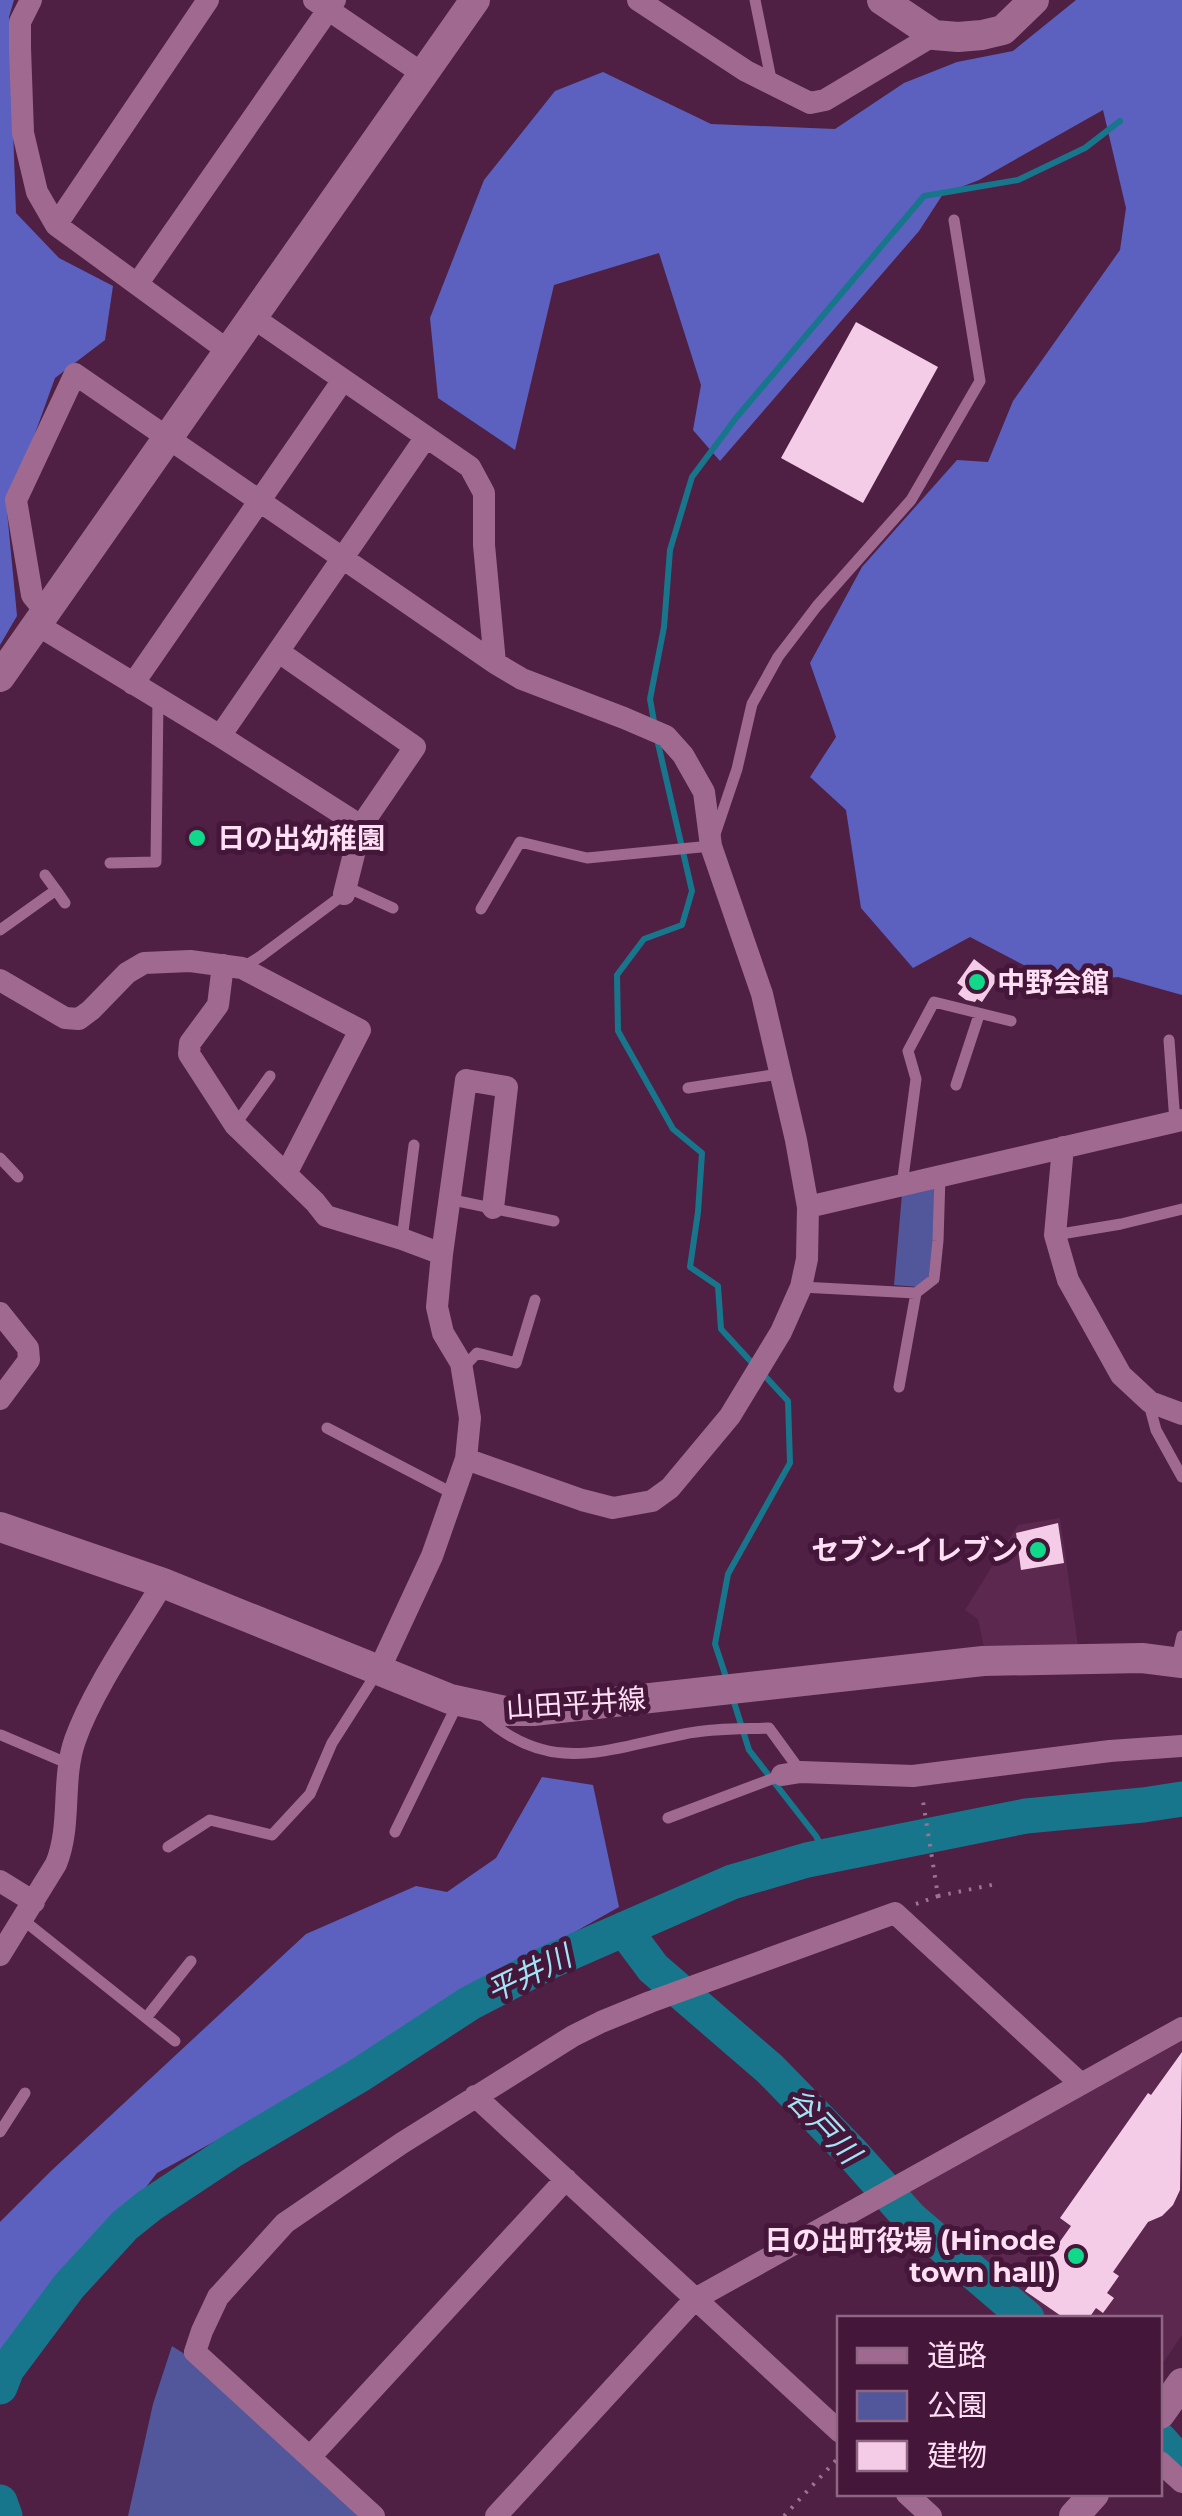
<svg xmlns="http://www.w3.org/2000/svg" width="1182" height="2516" font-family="Montserrat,'Noto Sans JP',sans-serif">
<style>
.built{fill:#5d284f}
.green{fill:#52579b}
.forest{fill:#5c61c0}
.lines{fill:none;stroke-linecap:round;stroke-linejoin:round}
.stream{stroke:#18768c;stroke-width:6}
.river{stroke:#18768c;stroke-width:35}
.building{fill:#f5cce8}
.path{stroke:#9c7491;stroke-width:4;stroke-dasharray:2.5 8;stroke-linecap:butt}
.lane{stroke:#a06a90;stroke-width:11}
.street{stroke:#a06a90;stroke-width:22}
.secondary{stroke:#a06a90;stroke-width:30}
.poi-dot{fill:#11d98a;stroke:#441639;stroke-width:4}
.labels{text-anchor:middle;stroke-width:10;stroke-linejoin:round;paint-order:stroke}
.poi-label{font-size:28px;font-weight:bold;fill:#fedff4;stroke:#441639;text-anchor:start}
.street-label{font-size:28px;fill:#fedff4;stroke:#441639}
.water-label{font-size:30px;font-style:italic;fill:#a2e3f6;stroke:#441639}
</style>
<rect width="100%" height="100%" fill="#4f2044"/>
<path class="built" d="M1060,1518L1078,1646L984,1648L978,1619L965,1610L1018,1525Z
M1182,2040V2335L1160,2367V2318H1040L901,2194Z"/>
<path class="green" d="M934,1187V1237L929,1276L919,1287L894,1285L902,1194Z
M172,2346L183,2353L359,2516H128L153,2404Z"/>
<path class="forest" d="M0,0H14L9,17L16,213L59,258L113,286L105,340L55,378L7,511L17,616L0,645Z
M1076,0H1182V995L1118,977L1058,983L970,937L913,968L861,908L846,810L810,777L836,737L810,663L862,567L957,460L988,462L1013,401L1120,250L1126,208L1103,110L979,180L943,194L919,231L720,461L693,430L701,385L659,253L554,285L515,450L438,398L430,318L484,180L555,91L603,72L711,124L835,129L904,83L957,62L1013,51Z
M542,1777L593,1785L619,1907L548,1947L349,2068L157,2173L0,2374V2222L51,2171L306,1934L416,1886L447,1892L496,1858Z"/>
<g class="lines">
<path class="stream" d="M655,727L650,699L664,627L670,550L692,477L736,418L924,196L1018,180L1085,148L1120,121
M657,739L692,891L682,925L644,939L617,975L618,1031L673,1129L702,1153L698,1212L690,1267L718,1286L721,1329L754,1365
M728,1683L715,1644L728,1574L790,1463L788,1401L763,1374
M733,1699L749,1750L816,1836L826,1855"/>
<path class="river" d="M624,1929L653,1968L770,2069L851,2152L910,2218L1027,2318
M0,2387L7,2369L69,2286L125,2225L150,2205L233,2150L358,2076L470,2003L549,1962L732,1882L807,1860L1026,1816L1143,1805L1182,1799
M1160,2440L1182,2465
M0,2502L5,2516"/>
</g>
<path class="building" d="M856,322L938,367L863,503L781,458Z
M974,959L998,978L982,1002L977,999L975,1002L966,1000L958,994L963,987L957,983Z
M1058,1523L1064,1563L1021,1570L1016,1533Z
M1182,2052L1180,2190L1173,2205L1162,2216L1148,2222L1113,2272L1119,2276L1107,2293L1114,2298L1103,2313L1096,2308L1089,2318H1064L1025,2291L1071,2226L1060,2218L1148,2093L1151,2095Z"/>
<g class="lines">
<path class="path" d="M938,1896L996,1884
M916,1904L938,1896L922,1795
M784,2516L840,2456"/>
<path class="lane" d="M755,0L772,84
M110,863L156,862L158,699
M56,890L65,903
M481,909L520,842L587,858L711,846L737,769L752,704L778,657L817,606L911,500L980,381L954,220
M0,930L56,890L45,875
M242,968L261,956L351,889L393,908
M1169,1040L1175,1122
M956,1085L979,1015
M688,1088L779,1074
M235,1125L270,1076
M0,1158L18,1177
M902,1185L916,1079L908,1051L934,1002L1011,1021
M448,1199L554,1221
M1055,1235L1121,1224L1182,1209
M402,1239L414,1145
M801,1287L916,1293L899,1387
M916,1293L934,1279L938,1241L940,1176
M462,1369L477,1353L516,1363L535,1300
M1149,1404L1156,1430L1182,1477
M327,1428L454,1494
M1177,1658L1182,1636
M482,1715C550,1777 606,1749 684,1734C712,1728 741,1729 769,1728L801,1772
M1,1735L69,1764
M668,1818L782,1775
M395,1832L457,1705
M168,1847L210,1820L272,1835L310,1794L332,1743L378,1671
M22,1919L175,2041
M146,2018L191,1961
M0,2132L25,2093"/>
<path class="street" d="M31,0L20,22V48L23,133L37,192L56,225L227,350
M314,0L423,74
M638,0L746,71L810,103L825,100L934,35
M56,225L208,0
M138,283L335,0
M251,316L470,467L484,493V545L495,663
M45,611L32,595L16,500L75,374L495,663L522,679L624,718L666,736L683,755L704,792L711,846L762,994L796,1140L808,1207L807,1259L801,1287L781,1332L730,1416L670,1488L652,1501L613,1508L582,1500L466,1459
M36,624L220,736L361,826L415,747L279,652
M133,684L343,380
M220,736L426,437
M344,894L361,826
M223,965L218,1005L190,1043L189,1054L235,1125L315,1202L326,1216L402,1239L442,1254L437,1307L443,1333L461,1363L470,1418L466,1459L432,1556L379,1670
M0,980L65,1018L79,1019L91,1010L127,973L144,963L190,961L242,968L360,1030L286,1174
M1063,1147L1055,1235L1068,1280L1121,1375L1150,1402L1182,1414
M808,1207L1182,1120
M442,1254L466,1080L507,1087L493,1208
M0,1313L28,1348L29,1360L0,1399
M782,1775L801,1772L913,1776L1110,1751L1182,1746
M0,1881L34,1902
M0,1955L56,1864C72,1825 61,1780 75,1740C93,1689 135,1630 163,1583
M475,2096L840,2432
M310,2457L566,2179
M1160,2462L1182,2482
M907,2494L931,2516
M374,2516L195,2352L202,2331L218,2297L285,2223L402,2143L573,2036L601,2022L650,2002L895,1913L1081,2084
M496,2516L695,2299L1182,2028"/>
<path class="secondary" d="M882,0L934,35L958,37L982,35L1003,30L1034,0
M0,677L475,0
M0,1527L163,1583L450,1699L505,1711H533L983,1661L1142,1658L1182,1663
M1160,2414L1182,2383
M1074,2516L1094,2494"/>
</g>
<g class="poi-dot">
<circle cx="197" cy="838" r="10"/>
<circle cx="977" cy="982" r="10"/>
<circle cx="1038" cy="1550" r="10"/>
<circle cx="1076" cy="2256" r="10"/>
</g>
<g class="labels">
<g class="poi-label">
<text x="217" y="848">日の出幼稚園</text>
<text x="997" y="992">中野会館</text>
<text x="1018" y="1560" text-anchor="end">セブン-イレブン</text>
<text x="1056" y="2250" text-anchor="end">日の出町役場 (Hinode<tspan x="1056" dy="32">town hall)</tspan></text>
</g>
<g class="street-label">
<text transform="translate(576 1703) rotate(-4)" y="10">山田平井線</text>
</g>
<g class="water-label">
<text transform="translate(529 1974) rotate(-26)" y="10">平井川</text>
<text transform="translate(823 2126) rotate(47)" y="10">谷戸川</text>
</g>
</g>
<rect x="837" y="2316" width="325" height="180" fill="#441639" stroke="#8e6684" stroke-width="2.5"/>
<rect x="857" y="2348" width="50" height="15" fill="#a06a90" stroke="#8e6684" stroke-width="2.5"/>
<text x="927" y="2366" font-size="30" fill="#fedff4">道路</text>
<rect x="857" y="2391" width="50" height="30" fill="#52579b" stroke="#8e6684" stroke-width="2.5"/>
<text x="927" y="2416" font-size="30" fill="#fedff4">公園</text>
<rect x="857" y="2441" width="50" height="30" fill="#f5cce8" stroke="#8e6684" stroke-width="2.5"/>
<text x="927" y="2466" font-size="30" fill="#fedff4">建物</text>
</svg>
